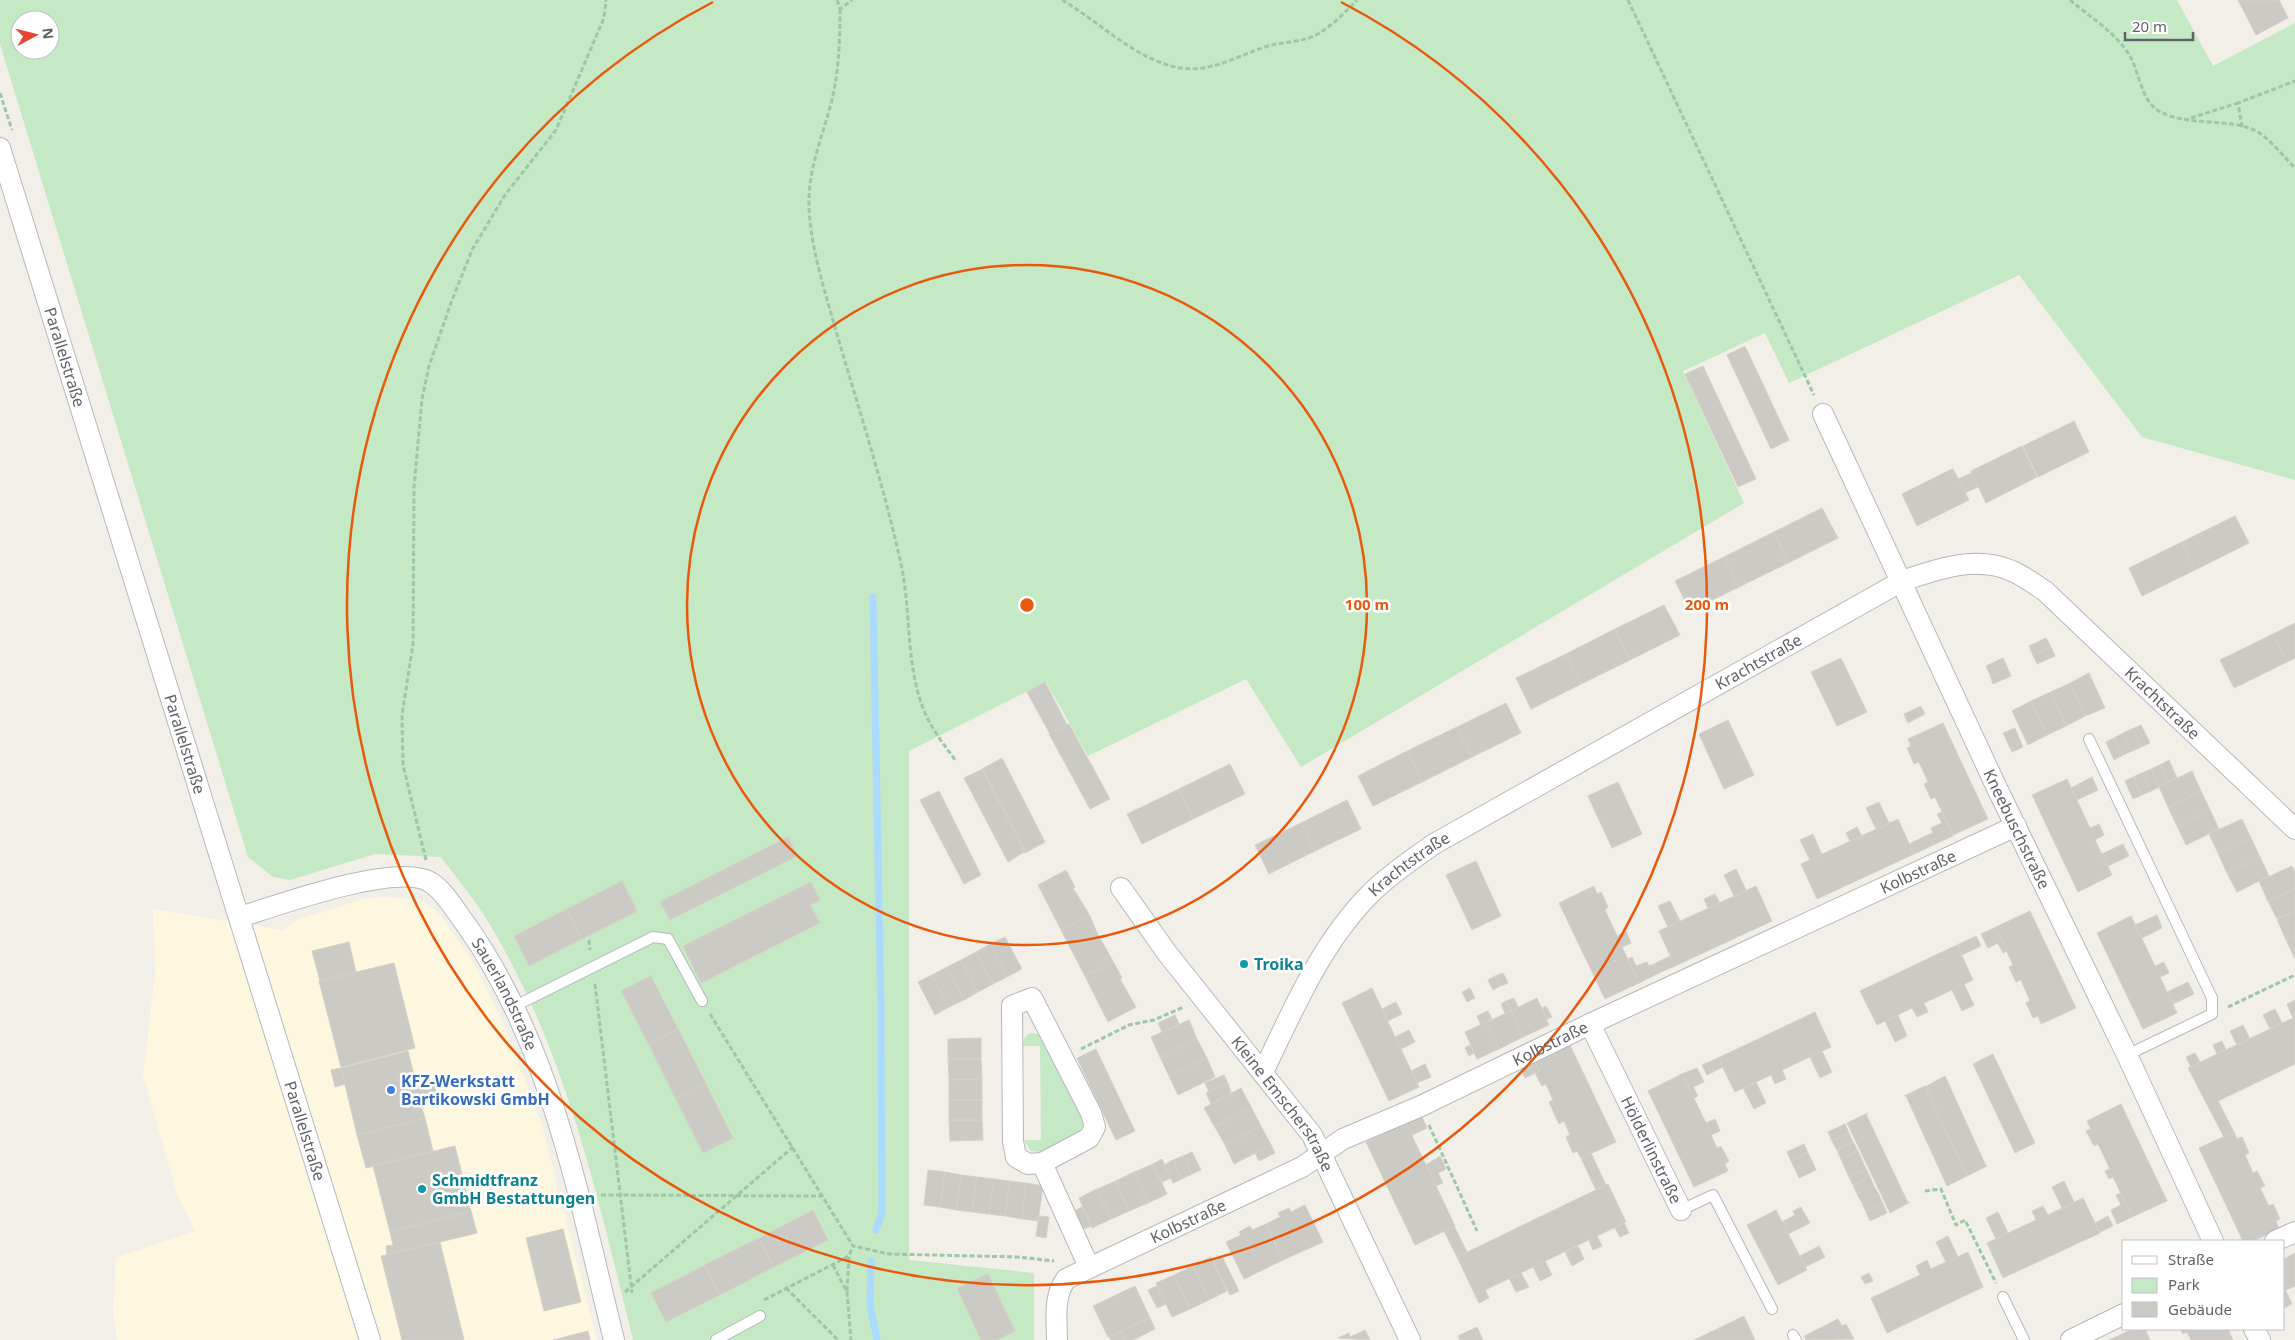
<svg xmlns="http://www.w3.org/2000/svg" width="2295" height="1340" font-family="'Noto Sans',sans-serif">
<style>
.commercial{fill:#fef7e0}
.green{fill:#c5e8c5;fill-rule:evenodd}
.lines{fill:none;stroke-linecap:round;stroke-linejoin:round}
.stream{stroke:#aadaff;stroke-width:7}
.building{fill:#cccac5;stroke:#d6d1c6}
.service-casing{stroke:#b5b8bc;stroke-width:12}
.minor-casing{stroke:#b5b8bc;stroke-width:22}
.path{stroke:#9cc7a9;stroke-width:3;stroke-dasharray:5 2.5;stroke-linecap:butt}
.service{stroke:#fff;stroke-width:10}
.minor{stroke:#fff;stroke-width:20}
.ring{fill:none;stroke:#e8590c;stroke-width:2.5}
.culture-dot{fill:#0f9aa8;stroke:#fff;stroke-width:2}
.shop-dot{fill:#3f7fe0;stroke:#fff;stroke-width:2}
.labels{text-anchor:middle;stroke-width:5;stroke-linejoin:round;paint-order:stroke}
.street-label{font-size:16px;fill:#5f6368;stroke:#fff}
.culture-label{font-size:16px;font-weight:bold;fill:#0d838f;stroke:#fff;text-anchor:start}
.shop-label{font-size:16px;font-weight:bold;fill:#366cbe;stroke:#fff;text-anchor:start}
.centre{fill:#e8590c;stroke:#fff;stroke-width:2.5}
.ring-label{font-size:15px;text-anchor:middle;font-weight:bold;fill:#e8590c;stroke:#fff;stroke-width:5;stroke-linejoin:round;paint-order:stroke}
</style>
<rect width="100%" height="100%" fill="#f1efe8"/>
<path class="commercial" d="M388,897L410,899L426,903L441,916L475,965L506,1029L542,1126L597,1340H117L113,1312L116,1258L195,1231L177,1194L143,1075L155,975L153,909L283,930L297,920L366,898Z"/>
<path class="green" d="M0,0H2177L2213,66L2295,23V480L2142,437L2019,275L1789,383L1765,333L1683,371L1744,503L1301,767L1246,679L1088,756L1046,682L909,751V1260L1034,1273V1340H633C597,1194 565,1045 484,915C471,895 455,876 441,857L375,854L290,880L273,877L248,857L0,44ZM20,20H50V50H20Z
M1032,1033L1038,1034L1043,1039L1084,1122L1080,1133L1042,1152L1031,1151L1024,1140H1041L1040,1046H1023C1024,1039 1025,1035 1032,1033Z"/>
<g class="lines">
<path class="stream" d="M873,597L881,1009L882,1212L876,1230
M871,1261L870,1305L877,1340"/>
</g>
<path class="building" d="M2238,0H2279L2288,18L2256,35Z
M1745,346L1789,440L1771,449L1727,355Z
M1703,366L1756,479L1738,487L1685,374Z
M2074,421L2089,452L2038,477L2023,446Z
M2022,446L2037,477L1986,503L1971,471Z
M1952,469H1953L1969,500L1917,526L1902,494Z
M1972,473L1978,487L1965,493L1958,479Z
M1822,508L1838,538L1788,563L1774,532Z
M2235,516L2249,543L2195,570L2182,542Z
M1774,532L1788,563L1739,587L1724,557Z
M2182,542L2195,570L2142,596L2129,568Z
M1724,557L1739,587L1690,611L1675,581Z
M1664,605L1680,635L1630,660L1615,629Z
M2295,623V658L2287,662L2273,634Z
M1615,629L1630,660L1581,684L1566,654Z
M2273,634L2287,662L2234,688L2220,660Z
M2046,638L2051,647L2033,655L2029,646Z
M2051,647L2055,656L2037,664L2033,655Z
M1566,654L1581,684L1531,709L1516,678Z
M1841,658L1867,712L1837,726L1811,672Z
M2003,658L2007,667L1990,675L1986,666Z
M2007,667L2011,676L1993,684L1990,675Z
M2089,673L2105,708L2085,716L2070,683Z
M1045,682L1067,725L1050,734L1027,692Z
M2070,683L2085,716L2066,726L2051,692Z
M2051,692L2066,726L2047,735L2031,701Z
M2031,701L2047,735L2028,745L2012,711Z
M1506,703L1521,733L1472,757L1457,727Z
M1921,706L1925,714L1908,723L1904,714Z
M1728,720L1754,775L1724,789L1699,734Z
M1943,723L1988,819L1953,835L1935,797L1931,799L1924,784L1928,782L1919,762L1914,764L1907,748L1911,746L1908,739Z
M1069,724L1110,799L1090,809L1049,734Z
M2141,725L2150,743L2141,747L2132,729Z
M1457,727L1472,757L1422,782L1407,751Z
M2015,728L2023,747L2012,752L2003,733Z
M2132,729L2141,747L2132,751L2123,733Z
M2123,733L2132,751L2123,755L2114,738Z
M2114,738L2123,755L2114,760L2106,742Z
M1407,751L1422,782L1373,806L1358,776Z
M1002,758L1045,842L1025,853L982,769Z
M2169,760L2177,778L2169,782L2160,765Z
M1230,764L1245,794L1193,819L1179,789Z
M2160,765L2169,782L2159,787L2151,769Z
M983,769L1026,851L1008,862L964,778Z
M2151,769L2159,787L2151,791L2142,773Z
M2192,771L2201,791L2168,807L2159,787Z
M2142,773L2151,791L2142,795L2133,777Z
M2092,777L2098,790L2077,800L2071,788Z
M2133,777L2142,795L2133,799L2125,781Z
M2067,779L2090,828L2099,824L2104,835L2095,840L2112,875L2078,892L2032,795Z
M1618,782L1642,834L1612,848L1588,796Z
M1179,789L1193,819L1142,844L1127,814Z
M939,791L981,875L964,884L920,800Z
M2201,791L2210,810L2177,826L2168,807Z
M1347,800L1361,829L1315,851L1301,823Z
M1879,802L1889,823L1876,829L1866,808Z
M2210,810L2219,829L2186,845L2177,826Z
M1942,812L1953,836L1933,845L1928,835L1933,833L1931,828L1942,823L1937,814Z
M1898,819L1914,854L1817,899L1801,864Z
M2242,819L2251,838L2218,853L2209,834Z
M1301,823L1315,851L1269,874L1255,845Z
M1857,827L1862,836L1850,841L1846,833Z
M1813,834L1822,855L1810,860L1800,840Z
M1928,835L1933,845L1914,854L1909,844Z
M788,837L797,856L670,920L660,902Z
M2251,838L2260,857L2227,873L2218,853Z
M2123,844L2129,856L2108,866L2102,854Z
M2260,857L2269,876L2237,892L2227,873Z
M1476,861L1501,916L1472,930L1446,875Z
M2292,866L2295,873V888L2268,901L2259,881Z
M1736,869L1746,890L1734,896L1724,875Z
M1066,870L1075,887L1073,888L1090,916L1061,930L1038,885Z
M622,881L637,911L582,939L567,909Z
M811,882L820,900L810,905L820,923L701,983L683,946Z
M1594,886L1597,894L1601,892L1608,907L1605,910L1617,936L1626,931L1631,943L1622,947L1639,983L1605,999L1559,903Z
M1756,886L1772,921L1675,966L1659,931Z
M2295,888V911L2277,919L2268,901Z
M1715,894L1720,903L1708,908L1704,899Z
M1670,901L1680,921L1668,927L1658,906Z
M567,909L582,939L529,966L514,936Z
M2030,911L2076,1008L2041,1024L2038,1016L2033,1018L2026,1003L2030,1001L2021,980L2016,982L2009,967L2013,965L1996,927Z
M2295,911V936L2286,940L2277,919Z
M2157,915L2162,928L2142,938L2135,925Z
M1090,916L1097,933L1113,961L1085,976L1061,930Z
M2131,916L2155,966L2164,962L2169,973L2160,977L2177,1013L2143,1029L2097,933Z
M1996,927L2007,951L2003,953L1998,943L1988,948L1981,934Z
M1976,936L1981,946L1962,955L1957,945Z
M2295,936V959L2286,940Z
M1005,937L1022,969L1007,977L990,944Z
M349,942L356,972L320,981L312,951Z
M990,944L1007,977L993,984L976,952Z
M1957,945L1973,980L1924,1003L1928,1012L1917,1017L1912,1008L1877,1025L1860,991Z
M976,952L993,984L978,992L961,960Z
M1670,956L1675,966L1659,973L1654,964Z
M1632,957L1636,966L1647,962L1649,966L1654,964L1659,973L1639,983L1628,959Z
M961,960L978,992L964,1000L947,967Z
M1113,961L1122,978L1120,979L1136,1007L1108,1022L1085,976Z
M394,963L415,1048L341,1067L319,981Z
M947,967L964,1000L949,1007L932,975Z
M1503,973L1508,983L1500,986L1495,976Z
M932,975L949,1007L935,1015L918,982Z
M651,976L678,1029L649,1045L621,991Z
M1495,976L1500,986L1493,990L1488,980Z
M2188,982L2194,994L2173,1004L2167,992Z
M1964,984L1974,1005L1962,1011L1952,990Z
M1372,988L1419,1087L1389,1101L1342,1003Z
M1470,988L1475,998L1467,1002L1462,992Z
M1514,998L1518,1007L1511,1011L1506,1001Z
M1537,998L1549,1025L1523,1037L1511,1011Z
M2295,1000V1017L2293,1018L2287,1004Z
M1506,1001L1511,1011L1505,1013L1501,1004Z
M1396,1002L1402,1014L1388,1021L1382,1009Z
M1546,1006L1552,1017L1547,1019L1542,1008Z
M2275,1009L2282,1023L2270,1029L2263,1015Z
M1488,1011L1492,1019L1481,1025L1477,1016Z
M1511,1011L1523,1037L1499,1049L1487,1022Z
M1815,1012L1831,1047L1782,1070L1786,1079L1775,1084L1771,1075L1735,1092L1718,1058Z
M1175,1015L1179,1024L1162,1032L1158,1023Z
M1898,1015L1907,1036L1895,1042L1885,1021Z
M2295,1017V1064L2218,1101L2234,1132L2224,1137L2188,1068Z
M1189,1020L1197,1039L1160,1057L1151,1037Z
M1487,1022L1499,1049L1477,1059L1465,1032Z
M2243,1025L2250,1039L2237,1045L2230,1031Z
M678,1029L706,1084L676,1099L649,1045Z
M1409,1030L1415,1042L1401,1049L1395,1037Z
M981,1038V1059H948V1039Z
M1197,1039L1207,1058L1169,1076L1160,1057Z
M2222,1041L2226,1050L2217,1054L2213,1045Z
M1470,1045L1474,1053L1469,1056L1465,1048Z
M1570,1045L1616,1142L1581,1158L1577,1151L1573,1153L1566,1137L1570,1135L1564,1121L1559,1124L1549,1102L1553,1100L1546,1084L1542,1086L1535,1073L1540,1071L1535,1062Z
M1096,1049L1135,1131L1116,1140L1077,1058Z
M408,1051L416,1083L433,1080L437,1096L420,1102L425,1118L357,1135L341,1068Z
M1822,1051L1832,1072L1820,1078L1810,1057Z
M2195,1053L2200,1062L2191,1067L2186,1057Z
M1993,1054L2035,1143L2015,1153L1973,1064Z
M1207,1058L1215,1077L1178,1095L1169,1076Z
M1718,1058L1723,1067L1707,1075L1702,1065Z
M948,1059H981L982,1079L949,1080Z
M1535,1062L1539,1071L1525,1078L1521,1068Z
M1425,1064L1431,1077L1417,1083L1411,1071Z
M341,1068L345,1084L335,1087L331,1070Z
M1697,1068L1704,1082L1693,1087L1698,1096L1694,1098L1682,1074Z
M1682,1074L1706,1123L1715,1119L1720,1131L1711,1135L1717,1148L1721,1146L1729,1161L1725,1164L1728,1171L1694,1187L1648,1091Z
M1224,1075L1228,1083L1209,1092L1205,1083Z
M1945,1076L1986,1166H1987L1967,1176L1925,1087Z
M982,1079V1100H949V1080Z
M1756,1082L1766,1103L1754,1109L1743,1088Z
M1228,1083L1231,1093L1211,1104L1206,1093Z
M706,1084L733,1138L703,1153L676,1099Z
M1925,1086L1967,1176L1947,1186L1906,1096H1904Z
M1241,1088L1251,1107L1215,1127L1204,1108Z
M949,1100H982V1120H949Z
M2121,1104L2167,1201L2132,1217L2113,1177L2109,1179L2105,1171L2110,1169L2098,1144L2094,1146L2086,1131L2091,1129L2087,1121Z
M1251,1107L1261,1126L1225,1145L1215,1127Z
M1868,1113L1866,1114L1908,1203L1910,1202L1890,1213L1847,1123Z
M1421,1115L1427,1128L1412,1135L1405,1123Z
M425,1118L433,1151L366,1168L357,1135Z
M949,1120H982L983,1140L950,1141Z
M1406,1123L1455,1226L1415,1245L1366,1142Z
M1845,1124L1849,1133L1832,1141L1828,1132Z
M1261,1126L1271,1145L1234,1164L1225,1145Z
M2234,1132L2237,1139L2242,1137L2249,1153L2245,1155L2253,1173L2257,1171L2265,1186L2260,1188L2269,1206L2273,1204L2280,1219L2276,1221L2279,1229L2253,1241H2243L2199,1148Z
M1849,1133L1853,1142L1837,1150L1832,1141Z
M1853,1142L1858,1151L1841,1159L1837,1150Z
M1804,1144L1808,1153L1791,1161L1787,1152Z
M1271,1145L1275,1153L1259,1161L1255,1153Z
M455,1146L471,1211L390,1232L373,1166Z
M1858,1151L1862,1160L1845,1168L1841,1159Z
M1192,1152L1201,1170L1192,1174L1183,1156Z
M1591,1153L1606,1185L1596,1190L1581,1158Z
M1808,1153L1812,1161L1795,1169L1791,1161Z
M1183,1156L1192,1174L1182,1179L1173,1160Z
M1440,1156L1446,1169L1438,1173L1443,1183L1436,1186L1426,1165Z
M1162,1159L1171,1178L1162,1182L1153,1164Z
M1173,1160L1182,1179L1173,1183L1164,1165Z
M1862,1160L1866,1169L1849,1177L1845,1168Z
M1812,1161L1816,1170L1799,1178L1795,1169Z
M1153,1164L1167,1194L1148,1203L1134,1172Z
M1866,1169L1870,1177L1853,1185L1849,1177Z
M928,1170L945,1172L940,1207L924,1205Z
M945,1172L961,1175L956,1210L940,1207Z
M1134,1172L1148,1203L1129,1211L1116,1181Z
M961,1175L977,1177L972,1212L956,1210Z
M977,1177L994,1179L989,1214L972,1212Z
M1870,1177L1874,1186L1857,1194L1853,1185Z
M994,1179L1010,1181L1005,1216L989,1214Z
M1010,1181L1026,1183L1022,1219L1005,1216Z
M1116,1181L1129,1211L1111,1219L1097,1189Z
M2064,1181L2074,1202L2062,1208L2052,1187Z
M1026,1183L1043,1186L1038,1221L1022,1219Z
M1608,1184L1626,1222L1475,1295L1457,1257Z
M1874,1186L1879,1195L1862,1203L1857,1194Z
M1097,1189L1111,1219L1092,1228L1079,1198Z
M2121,1193L2132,1217L2117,1224L2111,1210L2121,1205L2116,1195Z
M1879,1195L1883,1204L1866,1212L1862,1203Z
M2083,1198L2100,1233L2003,1278L1987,1243L2036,1220L2032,1211L2043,1206L2048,1215Z
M1883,1204L1887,1213L1870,1221L1866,1212Z
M1305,1205L1323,1242L1283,1260L1266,1224L1280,1217L1278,1213L1289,1208L1291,1212Z
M1082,1207L1091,1226L1082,1230L1073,1212Z
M1801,1207L1810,1223L1788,1234L1782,1222L1795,1215L1793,1211Z
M813,1210L828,1240L774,1267L759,1238Z
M1776,1210L1807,1270L1778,1285L1747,1225Z
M471,1211L477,1233L395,1253L390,1232Z
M1998,1212L2008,1233L1996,1239L1986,1218Z
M1039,1216L1049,1217L1046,1238L1036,1236Z
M2108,1216L2113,1226L2100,1232L2095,1223Z
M1624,1223L1629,1233L1620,1237L1615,1228Z
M1266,1224L1283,1260L1244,1279L1226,1242L1241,1235L1239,1232L1250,1226L1252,1230Z
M1454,1226L1467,1252L1457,1257L1444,1231Z
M563,1229L581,1302L544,1311L526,1238Z
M1597,1236L1602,1246L1593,1250L1589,1240Z
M1948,1236L1958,1257L1946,1262L1936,1242Z
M759,1238L774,1267L720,1295L705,1265Z
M440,1242L464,1340H402L381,1256Z
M393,1245L395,1253L387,1255L386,1246Z
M1578,1246L1584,1259L1572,1266L1565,1252Z
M1819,1246L1825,1257L1805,1267L1800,1256Z
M1968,1252L1983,1287L1887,1333L1871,1298L1920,1275L1916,1266L1927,1260L1931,1269Z
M2295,1253V1286L2284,1291V1259Z
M1222,1256L1239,1291L1230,1295L1213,1260Z
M1211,1257L1227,1291L1209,1300L1193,1266Z
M1545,1261L1552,1275L1540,1281L1533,1267Z
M705,1265L720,1295L666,1322L651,1293Z
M1193,1266L1209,1300L1190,1309L1174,1275Z
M1521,1273L1529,1287L1516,1292L1509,1278Z
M1869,1273L1873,1281L1865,1284L1861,1277Z
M988,1274L1015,1331L997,1340H981L957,1288Z
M1174,1275L1190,1309L1172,1317L1156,1283Z
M1135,1286L1150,1318L1108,1337L1093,1306Z
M1157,1286L1166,1304L1157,1308L1148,1290Z
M1485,1290L1489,1298L1479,1303L1475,1295Z
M2284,1291H2286L2292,1304L2284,1308Z
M1744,1316L1755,1340H1694Z
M1150,1318L1155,1329L1133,1340H1125L1121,1331Z
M1838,1319L1842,1326L1846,1324L1854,1339L1806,1340L1804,1336Z
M1477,1327L1483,1340H1460L1458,1336Z
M2133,1329H2145L2150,1340H2109Z
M2180,1329H2228L2233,1340H2191L2187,1332L2183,1334Z
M1365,1330L1370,1340L1338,1338L1349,1333L1350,1337Z
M588,1331L590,1340H553Z
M1121,1331L1125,1340H1111L1109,1337Z"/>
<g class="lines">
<defs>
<path id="service" d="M2089,739L2212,998V1014L2127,1055
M513,1007L653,937L668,939L702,1001
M1681,1210L1713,1195L1772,1309
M2003,1297L2024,1340
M1793,1335L1796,1340
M716,1340L760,1316"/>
<g id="minor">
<path id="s1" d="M0,148L370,1340"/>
<path id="s2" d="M1823,414L1995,784L2127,1055L2213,1241"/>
<path id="s3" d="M1121,888L1167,953L1312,1135L1410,1340"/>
<path id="s4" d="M240,917C278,905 397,862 430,882C444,890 457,913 467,926C552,1047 579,1199 614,1340"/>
<path id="s5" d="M1590,1024L1681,1210"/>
<path id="s6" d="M1263,1072C1293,1010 1321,943 1371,893C1390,874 1413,859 1434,844L1902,581C1937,569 1976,555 2012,571C2024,576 2034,584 2045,591L2295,829"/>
<path d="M1042,1163L1028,1164L1016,1157L1013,1141L1012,1006L1032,998L1091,1113L1095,1127L1089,1138L1042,1163L1089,1267"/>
<path d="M2275,1241L2295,1232"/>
<path d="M2254,1329L2260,1340"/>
<path id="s7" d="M1057,1340C1057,1319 1053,1297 1066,1279L1302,1167L1343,1139L1421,1106L1590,1024L2016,826"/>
<path d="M2071,1340L2124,1314"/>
</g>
</defs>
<use href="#service" class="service-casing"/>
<use href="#minor" class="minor-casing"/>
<path class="path" d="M837,0L840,9L852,0
M1062,0C1104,24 1151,76 1203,68C1226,64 1246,53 1268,46C1282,42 1296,42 1309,38C1328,31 1343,14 1357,0
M1628,0L1814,395
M2070,0C2090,17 2118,34 2131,58C2139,73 2142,102 2159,111C2186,127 2228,117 2256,131C2268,137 2285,158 2295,168
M840,9C840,36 839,64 834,91C826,129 808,165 809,205C810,247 825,291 836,331C859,410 885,489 902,569C911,615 906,664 923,708C930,727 944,745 956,761
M0,93L12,130
M2191,118L2238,103
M2242,127L2238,103L2295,81
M426,860L403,765L402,715L413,644L414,487L422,399L429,366L452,300L472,250L505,195L556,130L604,18L606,0
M589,940L590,950
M595,984L632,1293
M2228,1007L2295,975
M710,1014L853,1246L889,1254L1018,1257L1054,1261
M1081,1049L1129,1025L1154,1020L1184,1007
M1429,1125L1477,1231
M1925,1191L1941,1189L1956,1225L1965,1220L1996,1283
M601,1195L822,1196
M833,1265L847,1292L851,1340
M786,1288L838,1340
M847,1291L849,1257
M625,1292L793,1147
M764,1300L849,1256L853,1246"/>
<use href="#service" class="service"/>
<use href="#minor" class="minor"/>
</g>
<g class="ring">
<circle cx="1027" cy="605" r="340"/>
<path d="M1341 2A680 680 0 1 1 713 2"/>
</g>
<g class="culture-dot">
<circle cx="1244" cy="964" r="5"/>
<circle cx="422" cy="1189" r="5"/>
</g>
<circle class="shop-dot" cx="391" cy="1090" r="5"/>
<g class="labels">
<g class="street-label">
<text dy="6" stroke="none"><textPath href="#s1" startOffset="219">Parallelstraße</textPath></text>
<text dy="6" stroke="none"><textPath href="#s6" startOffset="662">Krachtstraße</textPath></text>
<text dy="6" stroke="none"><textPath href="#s6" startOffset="1141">Krachtstraße</textPath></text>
<text dy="6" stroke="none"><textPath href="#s1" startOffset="624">Parallelstraße</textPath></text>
<text dy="6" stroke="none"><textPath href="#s2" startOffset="458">Kneebuschstraße</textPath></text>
<text dy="6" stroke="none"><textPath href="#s6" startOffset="258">Krachtstraße</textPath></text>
<text dy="6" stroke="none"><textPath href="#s7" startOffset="1008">Kolbstraße</textPath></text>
<text dy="6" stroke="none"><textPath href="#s4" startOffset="332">Sauerlandstraße</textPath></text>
<text dy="6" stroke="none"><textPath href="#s7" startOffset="602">Kolbstraße</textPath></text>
<text dy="6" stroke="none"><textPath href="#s3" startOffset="270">Kleine Emscherstraße</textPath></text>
<text dy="6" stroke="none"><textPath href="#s1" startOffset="1029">Parallelstraße</textPath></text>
<text dy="6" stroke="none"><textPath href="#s5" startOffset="140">Hölderlinstraße</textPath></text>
<text dy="6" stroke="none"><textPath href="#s7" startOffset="198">Kolbstraße</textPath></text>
</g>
<g class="culture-label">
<text x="1254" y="970">Troika</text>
<text x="432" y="1186">Schmidtfranz<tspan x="432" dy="18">GmbH Bestattungen</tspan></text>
</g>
<g class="shop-label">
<text x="401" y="1087">KFZ-Werkstatt<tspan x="401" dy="18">Bartikowski GmbH</tspan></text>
</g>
</g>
<circle cx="1027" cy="605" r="8" class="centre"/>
<g class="ring-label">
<text x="1367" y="610">100 m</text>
<text x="1707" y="610">200 m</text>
</g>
<rect x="2122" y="1240" width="162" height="90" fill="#ffffff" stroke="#bfc1c3"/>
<rect x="2132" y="1256" width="25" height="8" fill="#ffffff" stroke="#bfc1c3"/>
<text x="2168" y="1265" font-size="15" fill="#5f6368">Straße</text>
<rect x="2132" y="1278" width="25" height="15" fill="#c5e8c5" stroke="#bfc1c3"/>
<text x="2168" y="1290" font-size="15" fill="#5f6368">Park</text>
<rect x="2132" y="1302" width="25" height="15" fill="#cccac5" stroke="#bfc1c3"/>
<text x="2168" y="1315" font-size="15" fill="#5f6368">Gebäude</text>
<g transform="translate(35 35) rotate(83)"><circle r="24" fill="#ffffff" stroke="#bfc1c3"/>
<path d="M0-4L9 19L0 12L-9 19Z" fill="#ea4335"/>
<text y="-8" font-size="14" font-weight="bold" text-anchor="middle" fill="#5f6368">N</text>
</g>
<path d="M2125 32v8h68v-8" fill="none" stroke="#5f6368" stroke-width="2.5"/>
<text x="2132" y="32" font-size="15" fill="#5f6368" stroke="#ffffff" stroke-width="4" paint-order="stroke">20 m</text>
</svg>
